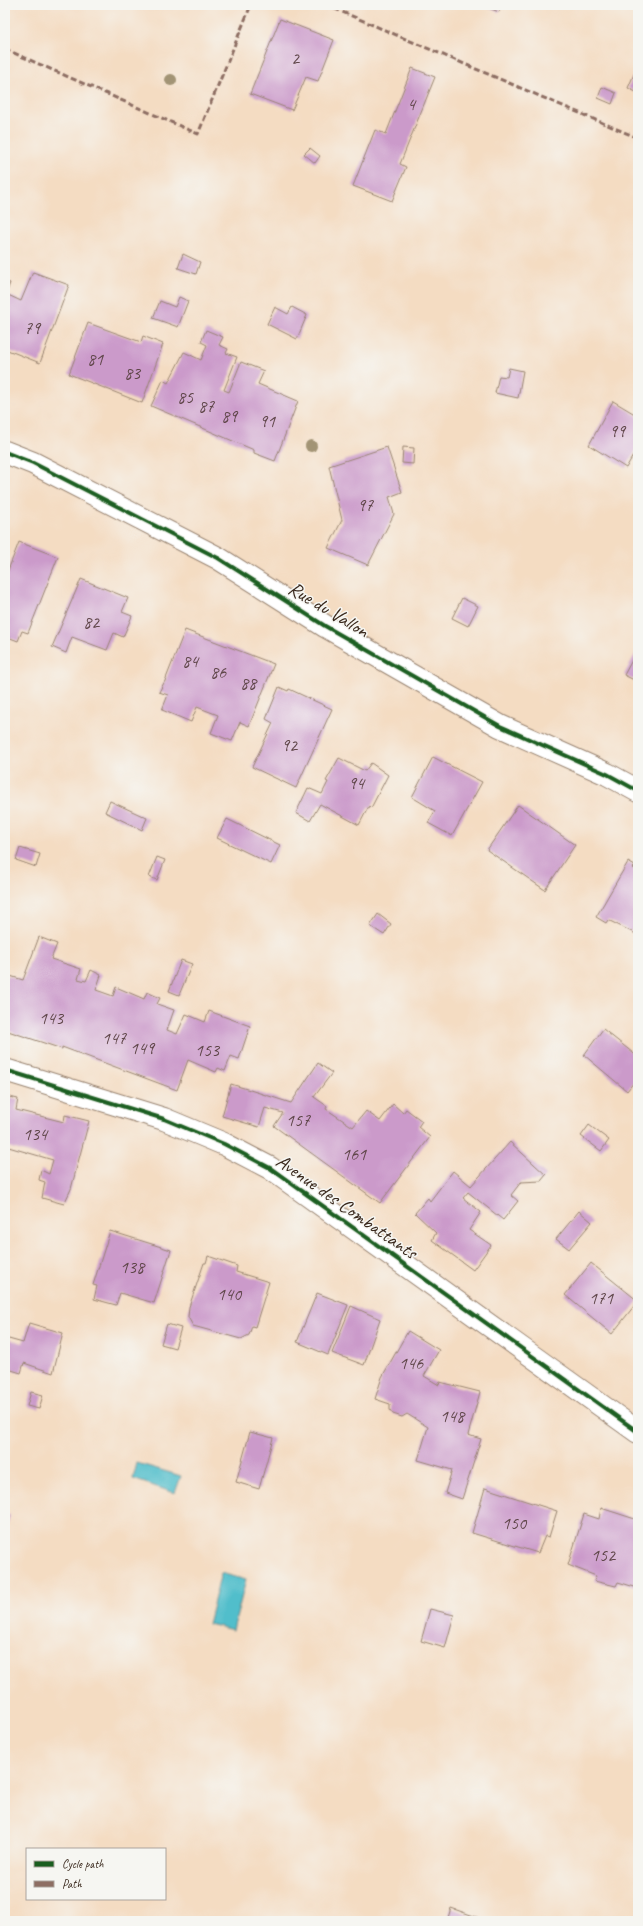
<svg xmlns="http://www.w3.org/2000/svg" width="643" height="1926" font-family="Caveat,sans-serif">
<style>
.water{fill:#51becb;stroke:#467474}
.building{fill:#cb9aca}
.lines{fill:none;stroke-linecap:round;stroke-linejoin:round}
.minor-casing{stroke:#988370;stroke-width:24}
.minor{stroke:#fff;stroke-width:22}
.quiet{stroke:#8d6e63;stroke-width:3;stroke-dasharray:6 3;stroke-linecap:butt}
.cycleway-casing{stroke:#f6f6f2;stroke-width:6}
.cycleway{stroke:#1b5e20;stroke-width:4}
.tree{fill:#a29474}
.labels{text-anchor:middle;stroke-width:3;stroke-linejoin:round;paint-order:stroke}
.number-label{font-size:18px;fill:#5f4649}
.street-label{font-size:20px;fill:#3b2a1e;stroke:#f6f6f2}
</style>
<rect width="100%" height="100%" fill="#f6f6f2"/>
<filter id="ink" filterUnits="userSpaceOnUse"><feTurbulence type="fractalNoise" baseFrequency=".025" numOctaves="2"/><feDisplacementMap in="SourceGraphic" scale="8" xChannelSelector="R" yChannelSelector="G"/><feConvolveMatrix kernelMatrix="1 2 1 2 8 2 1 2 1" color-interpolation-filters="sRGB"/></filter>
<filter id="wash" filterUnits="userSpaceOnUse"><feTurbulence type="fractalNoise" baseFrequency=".012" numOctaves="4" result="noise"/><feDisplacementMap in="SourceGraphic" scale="16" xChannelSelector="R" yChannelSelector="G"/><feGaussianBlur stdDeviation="0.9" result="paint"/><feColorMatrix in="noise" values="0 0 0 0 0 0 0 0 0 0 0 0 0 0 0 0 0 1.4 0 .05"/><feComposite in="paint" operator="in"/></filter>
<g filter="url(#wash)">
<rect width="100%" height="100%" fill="#f4dcc2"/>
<path class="water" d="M137,1463L181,1476L175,1493L133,1479Z
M221,1573L246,1580L233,1630L208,1624Z"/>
<g id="blocks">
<path class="building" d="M481,5H502L499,12Z
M280,19L334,40L318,81L306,77L292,110L250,94Z
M638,65V93L628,88Z
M412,68L435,77L400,164L406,167L392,201L353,186L375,130L386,134Z
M602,87L616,93L612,104L598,98Z
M310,148L320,156L315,163L304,154Z
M183,254L200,262L196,274L178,268Z
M33,272L69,285L40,363L5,349V281L10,283L6,294L21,301Z
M179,297L188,301L178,327L153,318L160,301L175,307Z
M275,307L288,314L292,307L307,315L297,339L267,324Z
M88,323L141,342L143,336L163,344L142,403L69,374Z
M206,330L223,337L219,345L228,349L226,353L237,357L224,390L229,392L241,362L264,371L258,384L298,401L275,461L254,453V450L151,406L163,380L168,383L184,352L201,360L207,345L201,342Z
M509,368L523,371L518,398L495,393L499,376L507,377Z
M613,401L638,416V447L626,468L589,445Z
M387,447L402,492L389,497L394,514L368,565L328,548L342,520L329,466Z
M403,447L414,448L413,464L402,463Z
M19,542L58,557L28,633L22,631L18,641L5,636V578Z
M81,579L128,598L122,612L132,616L123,637L114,633L107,650L72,637L66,653L52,647Z
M462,598L478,606L468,626L452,618Z
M185,630L274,664L249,726L240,722L232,741L211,733L218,715L197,707L191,722L162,710L168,695L159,692L165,681Z
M638,649V682L624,675Z
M279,687L288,691L289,689L332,709L296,788L252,767L273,723L266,719Z
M433,757L482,782L452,836L428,823L435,811L412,797Z
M339,758L365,771L371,763L388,775L371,808L369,806L359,825L320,804L310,821L296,813L308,788L322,794L328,782L326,781Z
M110,801L147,818L142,830L105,812Z
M518,805L575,845L545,890L487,850Z
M227,819L280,845L271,864L217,838Z
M20,848L40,854L36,867L16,860Z
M157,857L165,860L157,880L149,877Z
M628,862L635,866L633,868L638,871V935L608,920L606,923L596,917Z
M378,914L391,924L384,935L370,926Z
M39,937L57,944L51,959L81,969L78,979L86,981L91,970L101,975L96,990L113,996L116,987L144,999L147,992L160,998L157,1004L174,1010L167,1030L177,1034L186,1014L205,1022L209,1011L250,1026L239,1059L231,1056L225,1071L218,1068L216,1072L188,1060L177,1090L62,1047V1049L5,1030V982L7,975L23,980Z
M181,960L192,964L179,995L169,991Z
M603,1029L638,1057V1077L627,1091L584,1055Z
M318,1063L332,1073L314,1097L327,1106L326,1109L353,1127L366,1111L380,1121L393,1104L403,1113L406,1109L422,1121L418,1127L430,1137L380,1203L274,1126L283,1113L265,1108L259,1127L222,1116L231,1084L291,1103Z
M5,1096L18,1099L16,1110L64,1122L65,1115L89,1121L71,1189L64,1204L42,1198L45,1182L39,1180L41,1170L49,1174L53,1160L5,1146Z
M589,1125L609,1140L601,1151L581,1136Z
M510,1142L546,1175L541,1181L521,1182L511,1195L518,1201L503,1220L468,1192L463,1198L481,1212L469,1230L491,1245L473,1270L432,1240L436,1233L415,1213L428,1198L430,1201L453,1171L471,1186Z
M579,1211L592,1222L569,1249L556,1239Z
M110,1231L171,1250L154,1303L120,1293L116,1305L94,1299L97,1286L93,1285Z
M208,1256L237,1266L236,1272L269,1282L255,1327L252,1326L249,1335L241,1339L193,1326L188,1317L189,1307L204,1263H206Z
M591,1263L638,1301L612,1334L565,1295Z
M317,1293L348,1305L328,1355L297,1342Z
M351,1306L380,1319L364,1365L332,1353Z
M29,1323L63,1333L53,1373L24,1363L21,1373L5,1368V1338L23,1343Z
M167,1324L181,1328L175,1348L161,1344Z
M408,1331L439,1350L424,1376L439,1385L440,1382L480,1392L468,1435L481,1439L462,1499L445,1493L452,1470L418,1460L428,1427L407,1414L402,1417L393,1414L390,1410V1404L375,1399L382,1377Z
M31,1392L43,1395L39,1409L27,1406Z
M250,1432L273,1438L259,1489L236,1482Z
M485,1488L557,1511L549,1537L545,1536L538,1553L472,1533Z
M601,1508L638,1520V1588L618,1582L616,1586L594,1581L596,1576L568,1565L584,1514L599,1519Z
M5,1514L10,1515L7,1528L5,1527Z
M430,1609L454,1615L445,1648L421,1641Z
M451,1908L488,1921H447Z"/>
</g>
</g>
<g filter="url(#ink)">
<use href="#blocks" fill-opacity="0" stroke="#988370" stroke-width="1"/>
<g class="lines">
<defs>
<path id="minor" d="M5,452L33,463L218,558L325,626L500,726L607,774L638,791
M5,1070L164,1119L224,1144L270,1168L638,1432"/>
</defs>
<use href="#minor" class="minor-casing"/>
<use href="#minor" class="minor"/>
<path class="quiet" d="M326,5L638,138
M5,49L198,134L251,5"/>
<defs>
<path id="cycleway" d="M5,452L33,463L218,558L325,626L500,726L607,774L638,791
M5,1070L164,1119L224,1144L270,1168L638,1432"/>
</defs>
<use href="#cycleway" class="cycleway-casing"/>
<use href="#cycleway" class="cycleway"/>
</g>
<g class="tree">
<circle cx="171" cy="80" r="6"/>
<circle cx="311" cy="446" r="6"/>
</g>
</g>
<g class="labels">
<g class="number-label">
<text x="295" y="64">2</text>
<text x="411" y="110">4</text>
<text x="32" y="334">79</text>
<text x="95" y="365">81</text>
<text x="132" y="379">83</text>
<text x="185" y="403">85</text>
<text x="206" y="412">87</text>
<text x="229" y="422">89</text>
<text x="267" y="427">91</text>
<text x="617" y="437">99</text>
<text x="365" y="511">97</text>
<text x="91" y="628">82</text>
<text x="190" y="667">84</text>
<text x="218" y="678">86</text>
<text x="248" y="689">88</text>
<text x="289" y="751">92</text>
<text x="356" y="789">94</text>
<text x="51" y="1024">143</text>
<text x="114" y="1044">147</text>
<text x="142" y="1054">149</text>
<text x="207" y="1056">153</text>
<text x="298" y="1126">157</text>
<text x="35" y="1140">134</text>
<text x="354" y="1160">161</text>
<text x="132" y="1273">138</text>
<text x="229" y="1300">140</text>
<text x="601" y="1304">171</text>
<text x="411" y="1369">146</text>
<text x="452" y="1422">148</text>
<text x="514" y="1529">150</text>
<text x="603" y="1561">152</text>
</g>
<g class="street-label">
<text transform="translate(329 609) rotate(31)" y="7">Rue du Vallon</text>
<text transform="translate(347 1206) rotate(35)" y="7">Avenue des Combattants</text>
</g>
</g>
<rect width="643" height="1926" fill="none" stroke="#f6f6f2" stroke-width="20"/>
<rect x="26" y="1848" width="140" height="52" fill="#f6f6f2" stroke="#aba49d"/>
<rect x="34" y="1861" width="20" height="6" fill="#1b5e20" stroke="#aba49d"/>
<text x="62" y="1868" font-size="12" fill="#3b2a1e">Cycle path</text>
<rect x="34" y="1881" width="20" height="6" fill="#8d6e63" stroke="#aba49d"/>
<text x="62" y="1888" font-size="12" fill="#3b2a1e">Path</text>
</svg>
